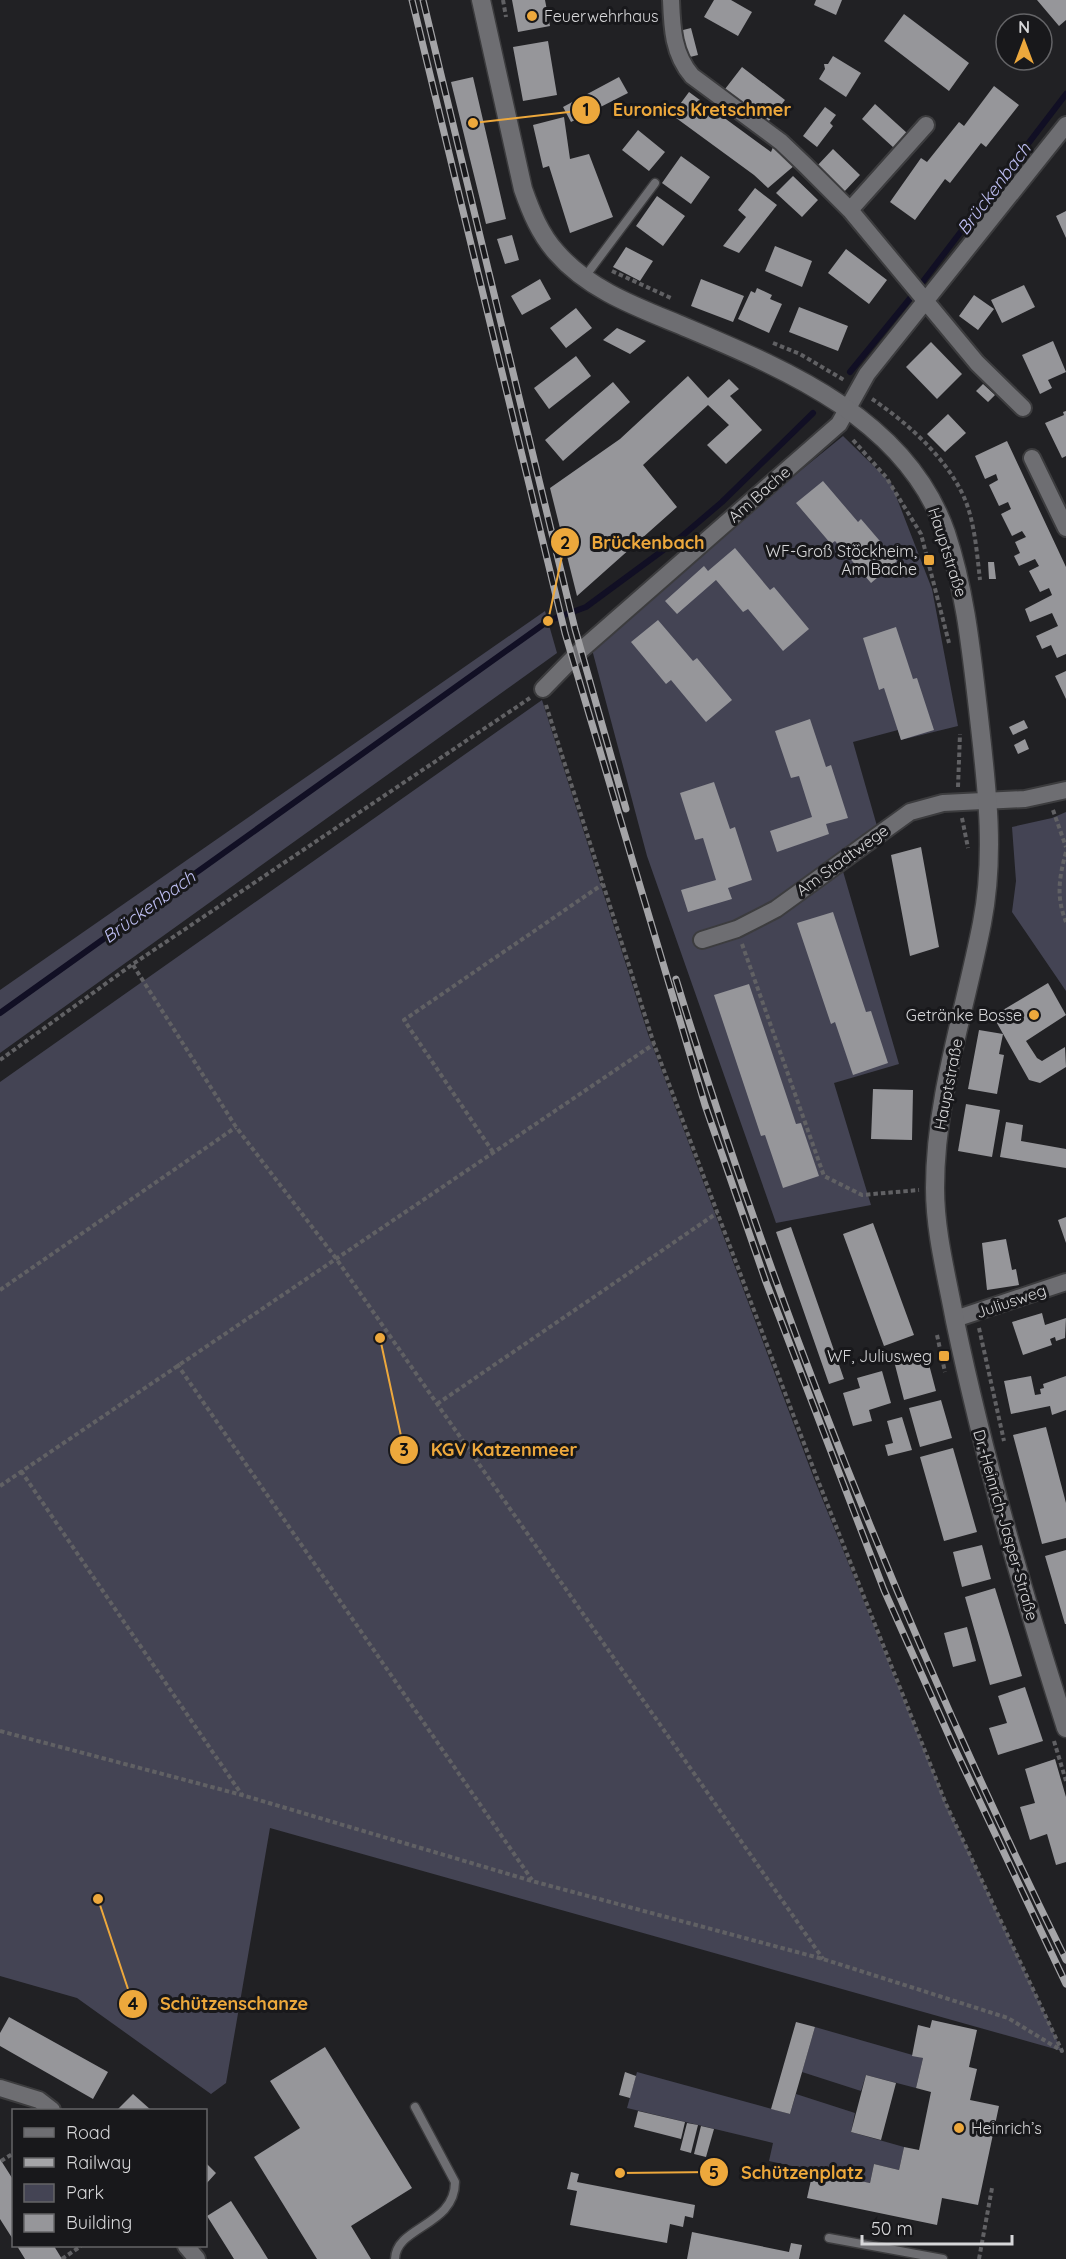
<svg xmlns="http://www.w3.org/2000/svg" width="1066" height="2259" font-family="Quicksand,sans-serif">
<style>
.green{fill:#444454}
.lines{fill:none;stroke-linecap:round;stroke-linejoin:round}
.stream{stroke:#110f24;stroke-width:6}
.building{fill:#96969a}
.service-casing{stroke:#3c3c3e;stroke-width:11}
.minor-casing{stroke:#3c3c3e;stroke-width:20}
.tertiary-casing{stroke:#3c3c3e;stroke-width:21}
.path{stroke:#616164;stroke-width:4;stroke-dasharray:4.5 3;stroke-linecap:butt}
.service{stroke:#6e6e72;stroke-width:8}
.minor{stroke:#6e6e72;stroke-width:16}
.tertiary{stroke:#6e6e72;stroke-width:18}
.rail-casing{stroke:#a4a4a7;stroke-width:7}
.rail{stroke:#18181b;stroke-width:4.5;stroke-dasharray:14;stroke-linecap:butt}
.poi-dot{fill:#eda83c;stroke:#18181b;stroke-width:2}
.labels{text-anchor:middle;stroke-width:6;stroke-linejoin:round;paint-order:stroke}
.poi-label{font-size:16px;fill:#d7d7d9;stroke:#18181b;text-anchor:end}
.street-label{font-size:16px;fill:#d7d7d9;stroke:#18181b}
.water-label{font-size:18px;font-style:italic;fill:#bebef2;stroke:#18181b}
.leader{fill:none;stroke:#eda83c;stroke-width:2}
.callout-dot{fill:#eda83c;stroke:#18181b;stroke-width:2}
.mark-label{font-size:18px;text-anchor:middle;font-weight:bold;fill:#111}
.callout-label{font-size:18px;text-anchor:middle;font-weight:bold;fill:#eda83c;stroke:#18181b;stroke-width:6;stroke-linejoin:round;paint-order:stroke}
</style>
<rect width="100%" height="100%" fill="#212124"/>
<path class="green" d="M843,436L891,483L932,589L958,726L901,740L898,730L853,742L879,833L840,861L899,1064L834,1083L871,1205L776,1223L647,856L590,642Z
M545,611L557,653L0,1053V990Z
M542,700L648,1034L813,1476L946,1804L1062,2051L270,1828L226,2083L211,2094L77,1998L0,1976V1082Z
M1066,812V991L1012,912L1016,881L1012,827L1052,818Z
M815,2027L923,2058L916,2088L866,2075L861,2091L802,2072Z
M637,2072L790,2114L796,2094L855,2113L851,2132L904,2147L899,2170L874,2164L870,2183L769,2161L773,2143L627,2108Z"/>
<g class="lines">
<path class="stream" d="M921,284L1066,94
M850,372L912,296
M0,1013L548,621L586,607L681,537L722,502L813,413"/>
</g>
<path class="building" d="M512,0H545L550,26L518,32Z
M714,0H731L752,12L738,36L704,17Z
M816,0H842L836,15L814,5Z
M1037,0H1066V20L1059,26Z
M904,14L969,63L949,91L884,41Z
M691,28L698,55L682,59L675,32Z
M548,41L557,95L523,101L513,47Z
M833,56L861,73L846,97L819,79L825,69L824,64H828Z
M742,67L785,100L765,126L722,93Z
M473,77L506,219L486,224L451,82Z
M619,77L628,93L571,122L563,107Z
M994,86L1019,105L986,147L981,143L950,183L945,179L915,220L890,202L921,158L927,162L959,122L964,126Z
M689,92L771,152L773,147L795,165L768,188L754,175L672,115Z
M875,104L907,133L894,148L862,119Z
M825,107L836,115L830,123L833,126L817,147L803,136Z
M564,117L570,159L589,154L613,217L570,233L549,166L543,168L533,125Z
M638,130L665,152L649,171L622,150Z
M833,149L860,175L843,193L816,167Z
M681,156L710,177L691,204L662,183Z
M793,176L818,200L802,217L776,193Z
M755,188L777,205L739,253L723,246L746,217L738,210Z
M657,196L685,216L663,246L636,226Z
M1066,211V238L1056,216Z
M512,235L519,260L505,264L497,239Z
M775,246L812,261L802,287L765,271Z
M626,247L653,261L640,281L613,267Z
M846,249L887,280L869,304L828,273Z
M540,279L551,299L522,315L511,296Z
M701,279L744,296L733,322L691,306Z
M1024,285L1035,307L1002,323L991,300Z
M757,288L772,295L770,299L782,304L769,333L738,319L751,291L755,293Z
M974,295L994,309L978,330L959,316Z
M799,307L848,326L838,351L789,332Z
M576,308L592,328L566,348L550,328Z
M617,328L646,341L630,354L603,340Z
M1053,341L1066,372L1048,380L1052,388L1040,394L1022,355Z
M931,342L962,374L937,399L906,367Z
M576,356L591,376L549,409L534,388Z
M688,376L708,398L729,379L739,389L730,396L762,430L726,464L707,445L729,425L708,405L643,465L677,507L577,596L550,488L620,439Z
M613,382L630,402L563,461L545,440Z
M983,384L995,395L988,402L976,391Z
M1066,411V456L1062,458L1045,423L1064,415L1063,412Z
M948,414L966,433L945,452L927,434Z
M1007,441L1066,567V654L1057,658L1051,645L1042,649L1036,636L1058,626L1052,613L1030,622L1025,609L1052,595L1049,588L1040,592L1029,571L1039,566L1035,559L1019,566L1014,556L1020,553L1015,542L1026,537L1022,531L1012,536L1001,514L1011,509L1008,502L999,506L989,485L998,480L996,474L985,479L975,456Z
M823,481L858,522L861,519L897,561L871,583L835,541L831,544L796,503Z
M735,548L770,590L774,587L809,629L783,651L748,609L743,612L716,580L677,614L665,601L704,566L708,571Z
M988,562H994L996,579H989Z
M658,620L693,661L697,658L732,700L706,722L671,680L666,684L631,642Z
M896,627L913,679L917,678L934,730L901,740L884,688L879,690L863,638Z
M1066,671V699L1055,676Z
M810,719L826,767L831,765L848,818L826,824L829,834L777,852L770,831L812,817L799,776L791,778L775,731Z
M1024,720L1028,728L1013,735L1009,727Z
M1025,739L1029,749L1018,754L1014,745Z
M714,782L730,829L735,827L752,880L728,888L732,899L688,912L681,890L716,880L703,838L695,840L680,793Z
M921,847L939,947L910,956L891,855Z
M833,912L866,1012L871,1011L888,1063L853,1075L835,1022L831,1024L797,923Z
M1048,983L1066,1015L1026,1041L1037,1058L1042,1061L1065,1047L1066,1067L1040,1083L1029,1080L993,1016Z
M749,984L796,1124L801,1123L819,1176L783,1188L765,1135L761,1136L714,995Z
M979,1030L1003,1034L999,1054L1004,1055L997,1094L968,1089Z
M873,1089L913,1090L912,1140L871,1139Z
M966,1104L1000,1110L992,1157L958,1151Z
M1006,1122L1023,1125L1021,1141L1066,1149V1168L1000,1157Z
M1066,1217V1243L1058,1220Z
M873,1223L914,1335L884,1346L843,1234Z
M791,1227L844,1379L829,1384L776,1232Z
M1006,1239L1012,1270L1016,1269L1019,1285L987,1290L982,1243Z
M1042,1313L1045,1325L1066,1318L1065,1338L1056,1341L1055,1337L1050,1339L1052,1345L1023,1355L1012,1322Z
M926,1353L936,1391L904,1400L894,1361Z
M882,1371L891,1403L869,1410L872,1421L853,1426L843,1393L860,1388L857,1378Z
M1031,1376L1035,1395L1041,1394L1040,1389L1044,1388L1043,1384L1066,1376V1410L1052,1415L1050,1406L1011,1414L1004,1381Z
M941,1400L952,1438L920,1447L909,1408Z
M902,1417L912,1450L888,1456L885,1445L893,1443L887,1421Z
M1046,1427L1066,1503V1538L1042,1544L1013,1435Z
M953,1448L977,1532L944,1541L920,1457Z
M982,1545L991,1579L962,1587L953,1552Z
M1066,1550V1624H1065L1045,1556Z
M995,1588L1022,1676L990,1685L965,1597Z
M967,1627L976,1661L953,1667L944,1633Z
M1025,1687L1043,1741L998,1755L989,1728L1007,1723L998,1696Z
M1055,1759L1066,1797V1862L1056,1865L1047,1834L1030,1840L1020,1807L1035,1803L1025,1769Z
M9,2017L108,2072L93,2099L0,2046V2033Z
M932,2020L977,2030L969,2067L977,2069L970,2100L999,2106L978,2205L942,2198L937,2225L807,2198L813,2171L870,2183L874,2164L899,2170L904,2147L919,2150L931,2092L916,2088L923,2058L912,2056L918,2025L930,2028Z
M796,2022L815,2027L790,2114L771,2109Z
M325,2047L412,2188L351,2226L371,2259H317L254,2157L300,2128L270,2081Z
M625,2072L636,2076L630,2098L619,2095Z
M866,2075L896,2083L881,2140L851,2132Z
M133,2094L151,2110H117Z
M638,2111L685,2122L681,2139L634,2127Z
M687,2123L698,2125L691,2153L680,2150Z
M701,2126L714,2129L706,2157L694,2154Z
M0,2159L14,2181V2241L0,2219Z
M206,2163L216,2173L206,2184Z
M571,2172L579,2174L577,2182L695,2205L693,2218L685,2216L683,2227L670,2224L667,2243L570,2225L577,2191L567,2189Z
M231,2201L260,2246L268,2259H234L207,2216Z
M692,2232L789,2252L791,2243L802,2245L799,2259H687Z
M17,2246H54L62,2259H25Z"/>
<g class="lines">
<defs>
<path id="service" d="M584,278L655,183
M829,2238L943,2259
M395,2259C396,2226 455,2226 455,2182L415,2107"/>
<path id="minor" d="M671,0C672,28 673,54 692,76L781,142L805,165L850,210L977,363L1023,408
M850,210L926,125
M1032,458L1066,528
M543,689L581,650L839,424L867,374L1066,125
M702,940L737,929L776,909L910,812L943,803L1025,799L1066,790
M955,1319L1066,1282
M0,2088L39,2100L52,2110
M186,2246L197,2259"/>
<path id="tertiary" d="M481,0L523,189C531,212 540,234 556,252C588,289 634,306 678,324C782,368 906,417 946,533C965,590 971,649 978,709C986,781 996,851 982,923C965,1011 935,1098 935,1188C935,1233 947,1277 955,1321C984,1459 1023,1594 1066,1728"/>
</defs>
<use href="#service" class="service-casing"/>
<use href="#minor" class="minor-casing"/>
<use href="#tertiary" class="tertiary-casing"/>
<path class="path" d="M503,0L506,17
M612,271L673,299
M773,343L800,354L844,380
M872,399C908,423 950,461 966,502C975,526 977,554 980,580
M853,440L886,477L921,534L949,643
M958,787L960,734
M1053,810L1066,847
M962,818L968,848
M1066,852C1059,878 1056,897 1066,922
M742,944L824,1176L862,1195L919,1190
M133,965L236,1127L335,1257L823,1959
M0,1060L133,964L530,698
M493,1152L404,1020L603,884
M0,1290L236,1127
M979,1328L1004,1441
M937,1335L945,1372
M177,1364L532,1880
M437,1404L717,1213
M21,1471L242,1795
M0,1486L654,1044
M0,1731L242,1795L532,1881L823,1959L1008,2018L1062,2051L946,1804L817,1478L654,1044L546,705
M1054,1741L1066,1781
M1,2161L14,2153
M62,2259L81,2246
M979,2259L992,2188"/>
<use href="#service" class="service"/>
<use href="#minor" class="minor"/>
<use href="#tertiary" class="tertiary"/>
<defs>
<path id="rail" d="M412,0L565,633L705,1105L766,1282L884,1590L954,1747L1066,1984
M423,0L575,629L626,809
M676,979C778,1316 910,1644 1066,1960"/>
</defs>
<use href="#rail" class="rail-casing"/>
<use href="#rail" class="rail"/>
</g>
<g class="poi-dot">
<circle cx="532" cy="16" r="6"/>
<rect x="923" y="554" width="12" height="12" rx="3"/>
<circle cx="1034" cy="1015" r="6"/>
<rect x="938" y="1350" width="12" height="12" rx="3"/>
<circle cx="959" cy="2128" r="6"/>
</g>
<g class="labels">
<g class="poi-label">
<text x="544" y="22" text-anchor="start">Feuerwehrhaus</text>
<text x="917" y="557">WF-Groß Stöckheim,<tspan x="917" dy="18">Am Bache</tspan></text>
<text x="1022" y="1021">Getränke Bosse</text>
<text x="932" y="1362">WF, Juliusweg</text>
<text x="971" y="2134" text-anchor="start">Heinrich’s</text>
</g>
<g class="street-label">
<text transform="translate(759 494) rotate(-41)" y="6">Am Bache</text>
<text transform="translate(948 552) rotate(72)" y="6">Hauptstraße</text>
<text transform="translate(842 860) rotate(-36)" y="6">Am Stadtwege</text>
<text transform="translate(948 1084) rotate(-79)" y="6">Hauptstraße</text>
<text transform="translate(1011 1301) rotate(-19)" y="6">Juliusweg</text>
<text transform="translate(1006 1525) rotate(74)" y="6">Dr.-Heinrich-Jasper-Straße</text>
</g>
<g class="water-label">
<text transform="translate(994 189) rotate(-53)" y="6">Brückenbach</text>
<text transform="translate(149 907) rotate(-36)" y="6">Brückenbach</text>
</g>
</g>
<path class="leader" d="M473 123L586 110M548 621L565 542M380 1338L404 1450M98 1899L133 2004M620 2173L714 2172"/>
<g class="callout-dot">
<circle cx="473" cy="123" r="6"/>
<circle cx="548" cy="621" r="6"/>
<circle cx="380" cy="1338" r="6"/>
<circle cx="98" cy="1899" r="6"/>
<circle cx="620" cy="2173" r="6"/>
<circle cx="586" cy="110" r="15"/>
<circle cx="565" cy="542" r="15"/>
<circle cx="404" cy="1450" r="15"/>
<circle cx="133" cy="2004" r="15"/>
<circle cx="714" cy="2172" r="15"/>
</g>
<g class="mark-label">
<text x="586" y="116">1</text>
<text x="565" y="549">2</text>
<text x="404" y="1456">3</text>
<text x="133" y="2010">4</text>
<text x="714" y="2179">5</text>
</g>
<g class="callout-label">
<text x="702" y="116">Euronics Kretschmer</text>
<text x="648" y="549">Brückenbach</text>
<text x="504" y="1456">KGV Katzenmeer</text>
<text x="234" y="2010">Schützenschanze</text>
<text x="802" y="2179">Schützenplatz</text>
</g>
<rect x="12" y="2109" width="195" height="138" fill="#18181b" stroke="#646467" stroke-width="1.5"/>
<rect x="24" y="2128" width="30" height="9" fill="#6e6e72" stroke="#646467" stroke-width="1.5"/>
<text x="66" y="2139" font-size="18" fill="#d7d7d9">Road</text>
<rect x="24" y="2158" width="30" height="9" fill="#a4a4a7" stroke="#646467" stroke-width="1.5"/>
<text x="66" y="2169" font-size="18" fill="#d7d7d9">Railway</text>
<rect x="24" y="2184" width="30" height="18" fill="#444454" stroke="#646467" stroke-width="1.5"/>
<text x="66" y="2199" font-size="18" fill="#d7d7d9">Park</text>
<rect x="24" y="2214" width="30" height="18" fill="#96969a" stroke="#646467" stroke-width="1.5"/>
<text x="66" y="2229" font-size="18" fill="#d7d7d9">Building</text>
<g transform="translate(1024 42)"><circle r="28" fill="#18181b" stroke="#646467" stroke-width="1.5"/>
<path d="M0-4.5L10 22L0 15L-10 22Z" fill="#eda83c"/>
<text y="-9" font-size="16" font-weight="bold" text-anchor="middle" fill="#d7d7d9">N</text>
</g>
<path d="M862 2235v9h150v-9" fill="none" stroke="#d7d7d9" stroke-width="3"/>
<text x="871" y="2235" font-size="18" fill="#d7d7d9" stroke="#18181b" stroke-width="4.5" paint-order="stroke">50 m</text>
</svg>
